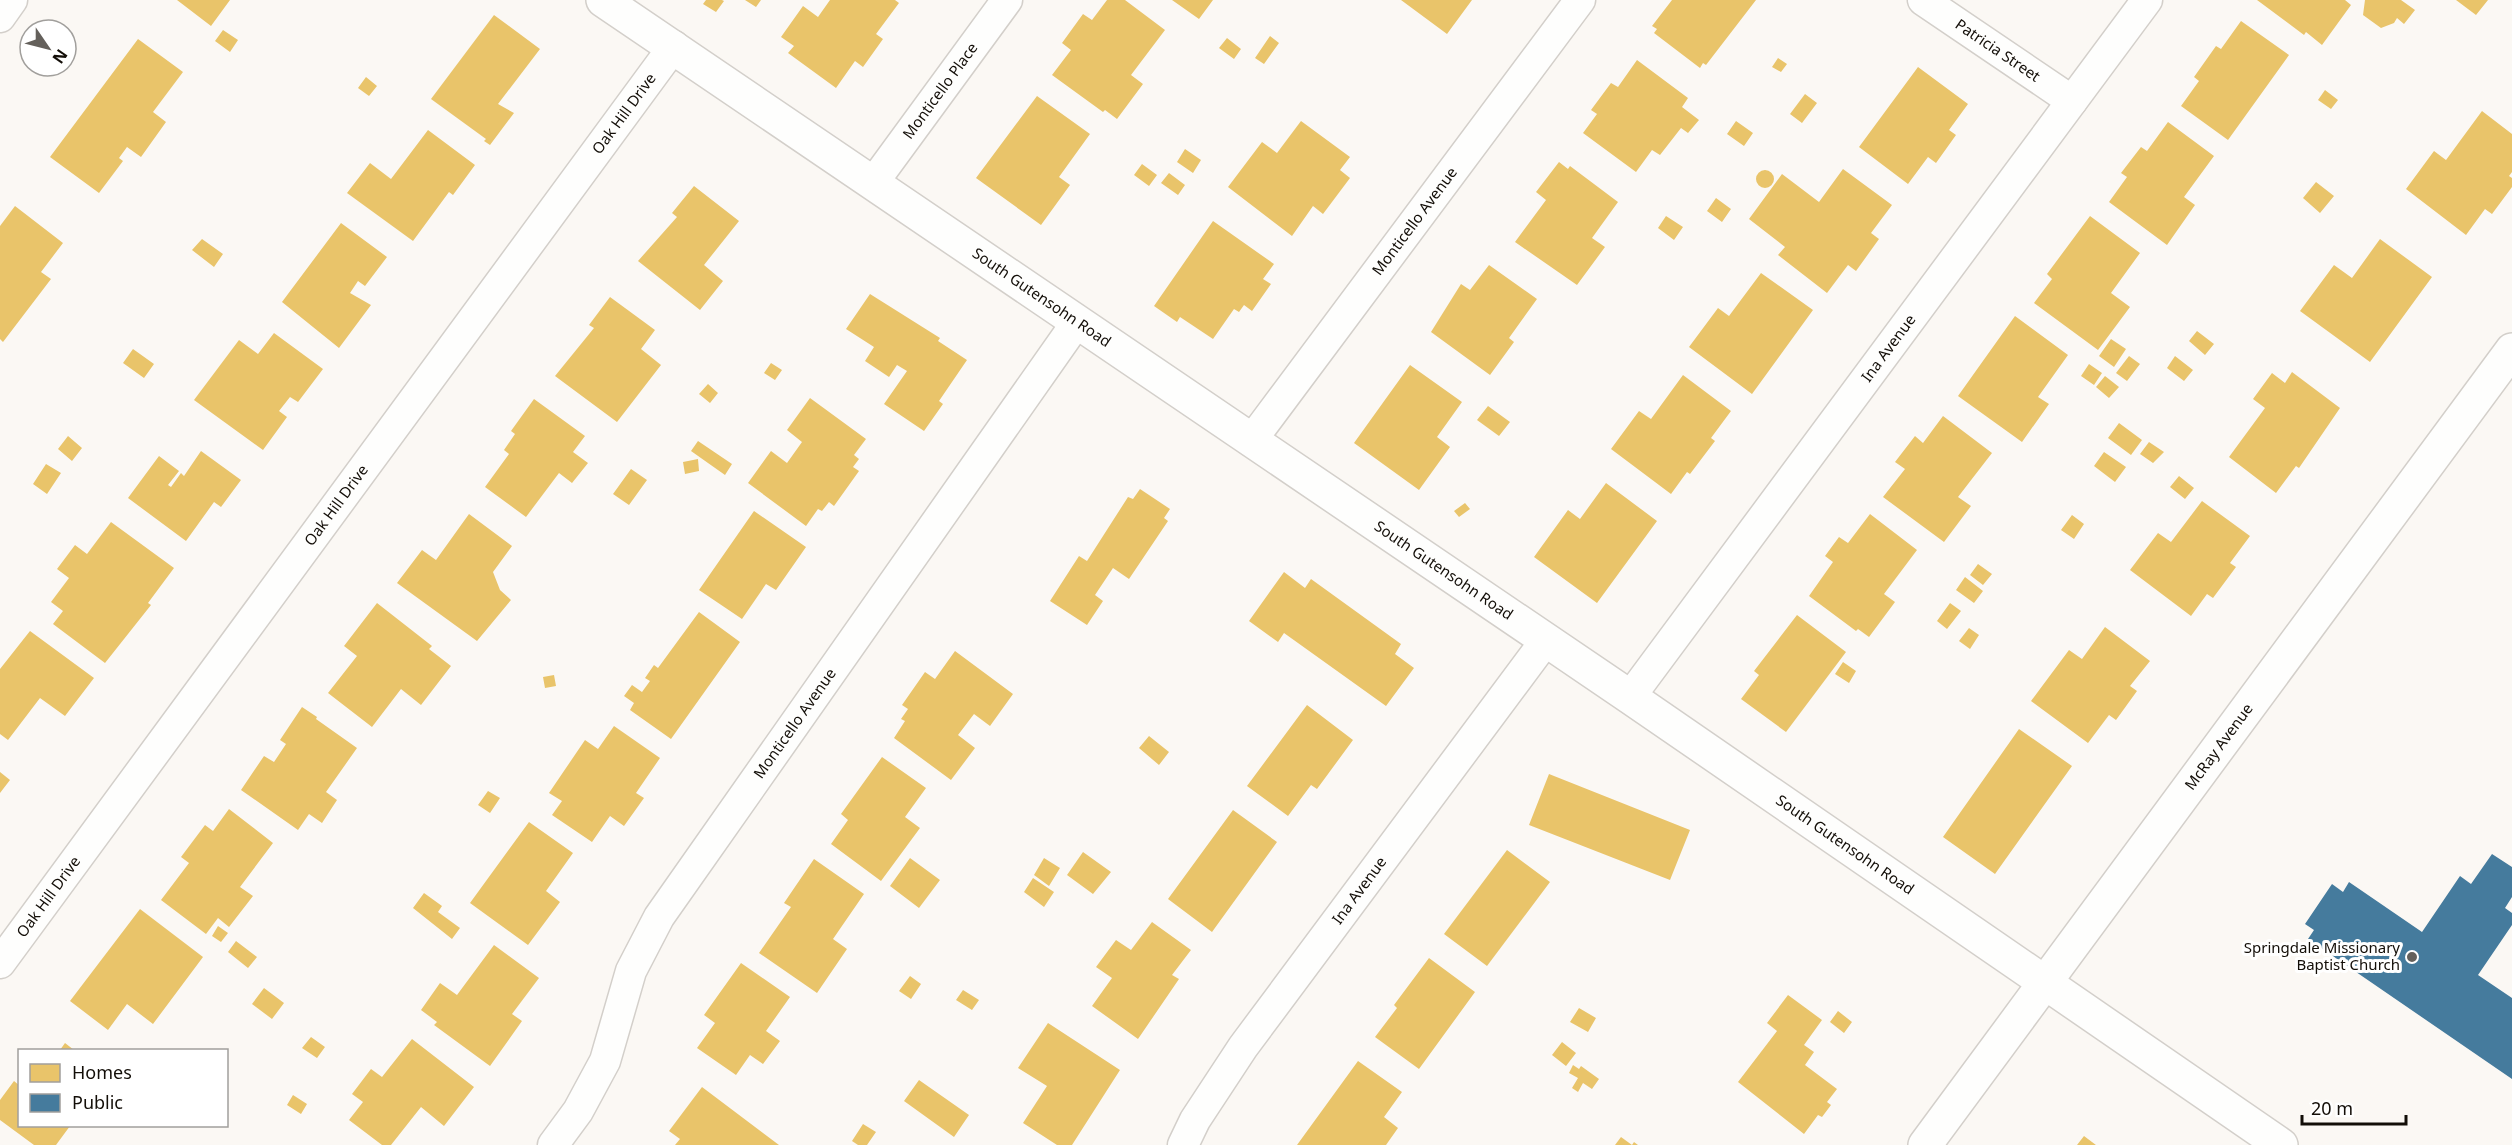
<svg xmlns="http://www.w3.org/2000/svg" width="2512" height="1145" font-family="'Noto Sans',sans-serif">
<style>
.homes{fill:#e9c46a}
.public{fill:#457b9d}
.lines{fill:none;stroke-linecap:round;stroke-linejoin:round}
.street-casing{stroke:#d3cfca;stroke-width:33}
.secondary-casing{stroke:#d3cfca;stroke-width:36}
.street{stroke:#fefefd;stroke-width:30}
.secondary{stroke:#fefefd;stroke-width:33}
.poi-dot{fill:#64605b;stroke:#fff;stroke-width:2}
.labels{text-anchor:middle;stroke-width:6;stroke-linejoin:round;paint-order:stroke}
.street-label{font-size:15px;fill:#130e08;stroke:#fff}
.poi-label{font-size:15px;fill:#130e08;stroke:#fff;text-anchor:end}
</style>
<rect width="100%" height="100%" fill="#fbf8f4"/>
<path class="homes" d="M177,0H230L211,26Z
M706,0H722L724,1L716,12L703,4Z
M745,0H761L756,7Z
M830,0H895L899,3L876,34L883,39L863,67L855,61L836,88L788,53L794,46L781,37L803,6L818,17Z
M1107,0H1125L1165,30L1131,75L1143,84L1117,119L1105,110L1103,112L1052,75L1071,50L1062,43L1083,14L1092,20Z
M1172,0H1213L1199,19Z
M1401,0H1472L1447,34Z
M1672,0H1756L1706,65L1703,63L1700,68L1654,33L1657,29L1652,26Z
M2257,0H2345L2351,5L2322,45L2306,32L2304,35Z
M2365,0H2401L2415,10L2404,24L2397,18L2394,23L2381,28L2363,15Z
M2456,0H2488L2476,15Z
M494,15L540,49L498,104L514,113L490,145L484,141L486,139L431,99Z
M2241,21L2289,55L2228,140L2181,106L2199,81L2194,77L2216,46L2221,49Z
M223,30L238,40L230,52L215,41Z
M1270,36L1279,43L1264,64L1255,58Z
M1227,38L1241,49L1234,59L1219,48Z
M138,39L183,72L153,112L166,122L141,157L127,147L119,158L123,161L99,193L50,157Z
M1778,58L1787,64L1781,72L1772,67Z
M1637,60L1688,98L1682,107L1699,120L1688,133L1681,128L1660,155L1652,150L1636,172L1583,133L1597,114L1591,110L1611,83L1618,87Z
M1918,67L1968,104L1949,130L1956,135L1936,163L1928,157L1908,184L1859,147Z
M366,77L377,86L369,96L358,88Z
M2325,90L2338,100L2331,109L2318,100Z
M1805,94L1817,103L1802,123L1790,114Z
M1037,96L1090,134L1059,177L1070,185L1041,225L976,178Z
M2482,111L2512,134V172L2509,176L2512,178V187L2492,214L2485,209L2466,235L2406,189L2434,151L2446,160Z
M1301,121L1350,157L1340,170L1350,178L1323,214L1313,206L1292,236L1228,187L1262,142L1277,153Z
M1736,121L1753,133L1744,146L1727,134Z
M2168,122L2214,156L2184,197L2195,205L2167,245L2109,202L2127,177L2121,173L2141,147L2147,151Z
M428,130L475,165L453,195L449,192L413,241L347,193L370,163L391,179Z
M1185,149L1201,160L1193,173L1177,162Z
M1559,162L1568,169L1570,166L1618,202L1592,238L1605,247L1577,285L1515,242L1546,200L1536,192Z
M1142,164L1157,175L1149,186L1134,175Z
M1843,169L1892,205L1871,233L1879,239L1856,271L1848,265L1827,293L1778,255L1785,247L1749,219L1782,174L1819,202Z
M1756 179a9 9 0 1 1 18 0a9 9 0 1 1-18 0Z
M1169,173L1185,185L1178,195L1161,183Z
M2316,182L2334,196L2320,213L2303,198Z
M694,186L739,221L704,265L723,281L700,310L638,261L677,217L672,213Z
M1716,198L1731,209L1722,222L1707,211Z
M15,206L63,243L41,272L51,279L3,342L0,339V226Z
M1666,216L1683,227L1674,240L1658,228Z
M2090,216L2140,253L2111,293L2130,307L2098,350L2034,303L2052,279L2047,274Z
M1213,221L1274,264L1263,279L1271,284L1252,311L1244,305L1239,312L1234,309L1213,339L1180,317L1177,322L1154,306Z
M341,223L387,257L365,286L358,281L350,293L371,305L339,348L282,302Z
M202,239L223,254L214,267L192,250Z
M2380,239L2432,277L2370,362L2300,311L2334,265L2352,278Z
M1489,265L1537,299L1509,338L1514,342L1490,375L1431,332L1461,284L1470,290Z
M1761,273L1813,310L1752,394L1689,347L1718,308L1729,316Z
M870,294L940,338L938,341L967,360L939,401L943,404L924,431L884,404L907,371L897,365L889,377L865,361L874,347L846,329Z
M610,297L655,330L641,349L661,365L617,422L555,376L594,328L589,325Z
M2015,316L2068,355L2038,397L2049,404L2022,442L1958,396Z
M2197,331L2214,344L2205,355L2189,341Z
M274,333L323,369L298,402L290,397L279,411L287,417L263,450L194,400L239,340L258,354Z
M2111,339L2126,349L2114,367L2099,356Z
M133,349L154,364L144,378L123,363Z
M2129,356L2140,364L2127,381L2116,373Z
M2175,356L2193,370L2184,381L2167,368Z
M771,363L782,370L775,380L764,373Z
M2089,364L2102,373L2094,385L2081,376Z
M1410,365L1462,402L1437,437L1450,447L1419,490L1354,443Z
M2292,372L2340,408L2299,468L2296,466L2276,493L2229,457L2265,408L2253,399L2272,373L2285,383Z
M1683,375L1731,411L1711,438L1715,441L1690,474L1687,472L1671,494L1611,449L1639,411L1651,419Z
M2105,376L2119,387L2109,398L2096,387Z
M708,384L718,393L710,403L699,394Z
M810,398L866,439L854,455L859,459L853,467L859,471L834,506L829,502L822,511L818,509L806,526L748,483L771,451L787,463L802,442L787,430Z
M534,399L585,436L573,452L588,463L572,483L559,473L526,517L485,487L509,454L504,450L515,434L511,431Z
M1488,406L1510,422L1499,436L1477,420Z
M1943,416L1992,453L1958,497L1971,506L1944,542L1883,497L1905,469L1895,462L1915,436L1923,443Z
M2119,423L2142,440L2131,455L2108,438Z
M68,436L82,448L72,461L58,449Z
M698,441L732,464L725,475L691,451Z
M2149,442L2164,452L2153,463L2140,454Z
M201,451L241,480L221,507L214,502L186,541L128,498L159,456L179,471L168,485L171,487L181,473L184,476Z
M2104,452L2126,467L2115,482L2094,466Z
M698,459L699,471L685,474L683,462Z
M46,464L61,473L47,494L33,484Z
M631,469L647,480L629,505L613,494Z
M2179,476L2194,488L2185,499L2170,487Z
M1606,483L1657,521L1597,603L1534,557L1568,510L1580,519Z
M1140,489L1170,509L1164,518L1168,521L1129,579L1113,568L1095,595L1103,601L1087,625L1050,601L1079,556L1087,561L1128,497L1133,499Z
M2202,501L2250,536L2230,563L2236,567L2213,598L2207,594L2191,616L2130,570L2158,533L2171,542Z
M1465,503L1470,509L1459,517L1454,511Z
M754,511L806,547L776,590L766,584L742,619L699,590Z
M469,514L512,546L493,572L500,590L511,600L477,641L397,583L422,550L436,560Z
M1870,514L1917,550L1884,594L1895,602L1869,637L1858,629L1856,631L1809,596L1833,562L1825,556L1839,537L1848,543Z
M2072,515L2084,524L2074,539L2061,530Z
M111,522L174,568L148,603L151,605L105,663L53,624L63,611L51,602L69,578L57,569L75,545L87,554Z
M1978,564L1992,574L1983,585L1970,575Z
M1284,572L1305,588L1311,579L1401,644L1395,654L1414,668L1386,706L1284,633L1278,642L1249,621Z
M1965,577L1983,591L1974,603L1956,590Z
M377,603L432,646L429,649L451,666L421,705L401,689L372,727L328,693L357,656L344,646Z
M1950,603L1961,611L1947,629L1937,621Z
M699,612L740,642L671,739L630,710L634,703L624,696L632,685L642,692L650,681L645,678L654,665L658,668Z
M1797,615L1846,652L1786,732L1741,699L1759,675L1754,671Z
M2105,627L2150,661L2130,686L2137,691L2116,720L2109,715L2088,743L2031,701L2069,650L2082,659Z
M1969,628L1979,635L1970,649L1959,641Z
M30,631L94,678L65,716L40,698L8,740L0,734V669Z
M955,651L1013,694L990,726L974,714L958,735L975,748L951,780L894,738L905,721L901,719L908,709L902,705L925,672L935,679Z
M1843,662L1856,671L1849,683L1835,674Z
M554,675L556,686L545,688L543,677Z
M1307,705L1353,740L1317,789L1311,785L1288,816L1247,786Z
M302,707L317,717L316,719L357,748L326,792L337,800L322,823L309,814L298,830L241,790L264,756L274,762L286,744L280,740Z
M614,726L660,758L636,793L644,798L624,826L610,816L592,842L552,815L562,801L549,793L585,740L598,749Z
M2019,729L2072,766L1995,874L1943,837Z
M1149,736L1169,752L1159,765L1139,748Z
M882,757L926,788L905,817L920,828L881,881L831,844L848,820L841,814Z
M0,772L10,780L0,793Z
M1549,774L1690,830L1670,880L1529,825Z
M488,791L500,798L490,813L478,805Z
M229,809L273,843L240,887L253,896L229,927L218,918L206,934L161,900L189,863L181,857L205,825L213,831Z
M1233,810L1277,842L1212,932L1168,899Z
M529,822L573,853L546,891L560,902L528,945L470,903Z
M1507,850L1550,882L1487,966L1444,934Z
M1083,852L1111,872L1093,894L1067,875Z
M910,858L940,880L919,908L890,886Z
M1044,858L1060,868L1049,886L1034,875Z
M814,859L864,894L833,939L847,949L817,993L759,953L791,907L784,903Z
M1033,878L1054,892L1044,907L1024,892Z
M424,893L442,906L438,912L460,928L452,939L413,908Z
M140,909L203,957L153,1024L127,1004L108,1030L70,1001Z
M1152,922L1191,950L1172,975L1179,979L1138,1039L1092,1006L1112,978L1096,967L1116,940L1131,950Z
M218,926L228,933L221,942L212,936Z
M236,941L257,957L248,968L228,952Z
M494,945L539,978L512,1014L522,1021L490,1066L434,1025L437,1022L421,1010L440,983L457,995Z
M1429,958L1475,992L1419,1069L1375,1037L1397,1008L1394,1005Z
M741,963L790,997L766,1031L780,1041L763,1064L750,1055L736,1075L697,1048L715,1023L704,1015Z
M910,976L921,984L911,999L899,991Z
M264,988L284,1003L272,1019L252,1004Z
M963,990L979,1000L972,1010L956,1000Z
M1788,995L1822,1020L1804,1045L1814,1052L1805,1065L1837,1089L1827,1102L1831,1105L1822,1117L1818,1115L1804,1134L1738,1082L1777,1031L1767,1023Z
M1579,1008L1596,1018L1588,1032L1570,1022Z
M1838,1011L1852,1022L1844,1033L1830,1022Z
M1048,1023L1120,1070L1072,1145H1057L1023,1123L1047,1086L1018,1068Z
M311,1037L325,1047L317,1058L302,1048Z
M412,1039L474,1087L444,1126L421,1107L391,1145H382L349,1120L363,1102L352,1094L371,1069L382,1077Z
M1562,1042L1576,1053L1566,1066L1552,1055Z
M65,1043L74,1050H60Z
M1358,1061L1402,1092L1384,1117L1398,1128L1386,1145H1297Z
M1573,1065L1579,1069L1581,1066L1599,1079L1592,1089L1583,1083L1578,1092L1572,1088L1578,1078L1569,1073Z
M919,1080L969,1115L954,1137L904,1101Z
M14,1081L20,1086V1126H70L56,1145H34L0,1120V1100Z
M702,1087L779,1145H675L680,1139L669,1131Z
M293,1095L307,1104L301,1114L287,1105Z
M863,1124L876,1132L867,1145H858L852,1141Z
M2084,1136L2096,1145H2077Z
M1621,1137L1632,1145L1634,1142L1638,1145H1615Z"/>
<path class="public" d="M2492,854L2512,867V897L2505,908L2512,913V925L2478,975L2512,998V1079L2308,939L2314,930L2305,924L2332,884L2343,892L2349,882L2422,932L2460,876L2471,884Z"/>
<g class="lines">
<defs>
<g id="street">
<path id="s1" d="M1923,0L2072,101"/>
<path d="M0,17L12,0"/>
<path id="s2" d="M873,183L1007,0"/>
<path id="s3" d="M1251,441L1580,0"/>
<path id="s4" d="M1630,697L2147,0"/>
<path id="s5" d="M0,963L674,46"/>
<path id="s6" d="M553,1145L578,1111L605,1061L631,971L659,917L1077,322"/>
<path id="s7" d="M1183,1145L1195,1120L1243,1047L1546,640"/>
</g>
<g id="secondary">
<path id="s8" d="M603,0L1630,697L2281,1145"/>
<path id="s9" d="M1925,1145L2512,350"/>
</g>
</defs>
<use href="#street" class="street-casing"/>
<use href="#secondary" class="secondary-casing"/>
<use href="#street" class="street"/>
<use href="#secondary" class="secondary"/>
</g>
<circle class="poi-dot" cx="2412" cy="957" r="6"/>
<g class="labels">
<g class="street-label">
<text dy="5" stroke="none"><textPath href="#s1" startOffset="90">Patricia Street</textPath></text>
<text dy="5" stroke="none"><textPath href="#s2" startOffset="114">Monticello Place</textPath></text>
<text dy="5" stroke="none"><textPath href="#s5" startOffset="1054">Oak Hill Drive</textPath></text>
<text dy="5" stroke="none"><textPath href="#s3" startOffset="274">Monticello Avenue</textPath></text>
<text dy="5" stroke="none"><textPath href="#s8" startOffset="530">South Gutensohn Road</textPath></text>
<text dy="5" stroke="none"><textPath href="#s4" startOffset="434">Ina Avenue</textPath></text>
<text dy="5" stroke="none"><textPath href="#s5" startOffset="568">Oak Hill Drive</textPath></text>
<text dy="5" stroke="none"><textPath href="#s8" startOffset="1016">South Gutensohn Road</textPath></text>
<text dy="5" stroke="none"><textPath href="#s6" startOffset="490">Monticello Avenue</textPath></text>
<text dy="5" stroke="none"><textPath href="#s9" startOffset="495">McRay Avenue</textPath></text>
<text dy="5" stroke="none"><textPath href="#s8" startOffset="1502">South Gutensohn Road</textPath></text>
<text dy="5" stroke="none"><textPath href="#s7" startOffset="310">Ina Avenue</textPath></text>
<text dy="5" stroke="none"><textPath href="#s5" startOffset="82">Oak Hill Drive</textPath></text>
</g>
<g class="poi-label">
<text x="2400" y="953">Springdale Missionary<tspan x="2400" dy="17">Baptist Church</tspan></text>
</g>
</g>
<rect x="18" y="1049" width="210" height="78" fill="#ffffff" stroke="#a19f9c" stroke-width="1.5"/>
<rect x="30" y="1064" width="30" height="18" fill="#e9c46a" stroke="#a19f9c" stroke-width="1.5"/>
<text x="72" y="1079" font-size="18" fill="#130e08">Homes</text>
<rect x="30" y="1094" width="30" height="18" fill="#457b9d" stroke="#a19f9c" stroke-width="1.5"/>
<text x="72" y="1109" font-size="18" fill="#130e08">Public</text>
<g transform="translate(48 48) rotate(125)"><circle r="28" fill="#ffffff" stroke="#a19f9c" stroke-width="1.5"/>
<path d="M0-4.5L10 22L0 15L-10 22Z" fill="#64605b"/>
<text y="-9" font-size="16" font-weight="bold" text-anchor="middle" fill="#130e08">N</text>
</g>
<path d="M2302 1115v9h104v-9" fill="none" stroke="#130e08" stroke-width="3"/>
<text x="2311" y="1115" font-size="18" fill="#130e08" stroke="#ffffff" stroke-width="4.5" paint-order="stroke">20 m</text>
</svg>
